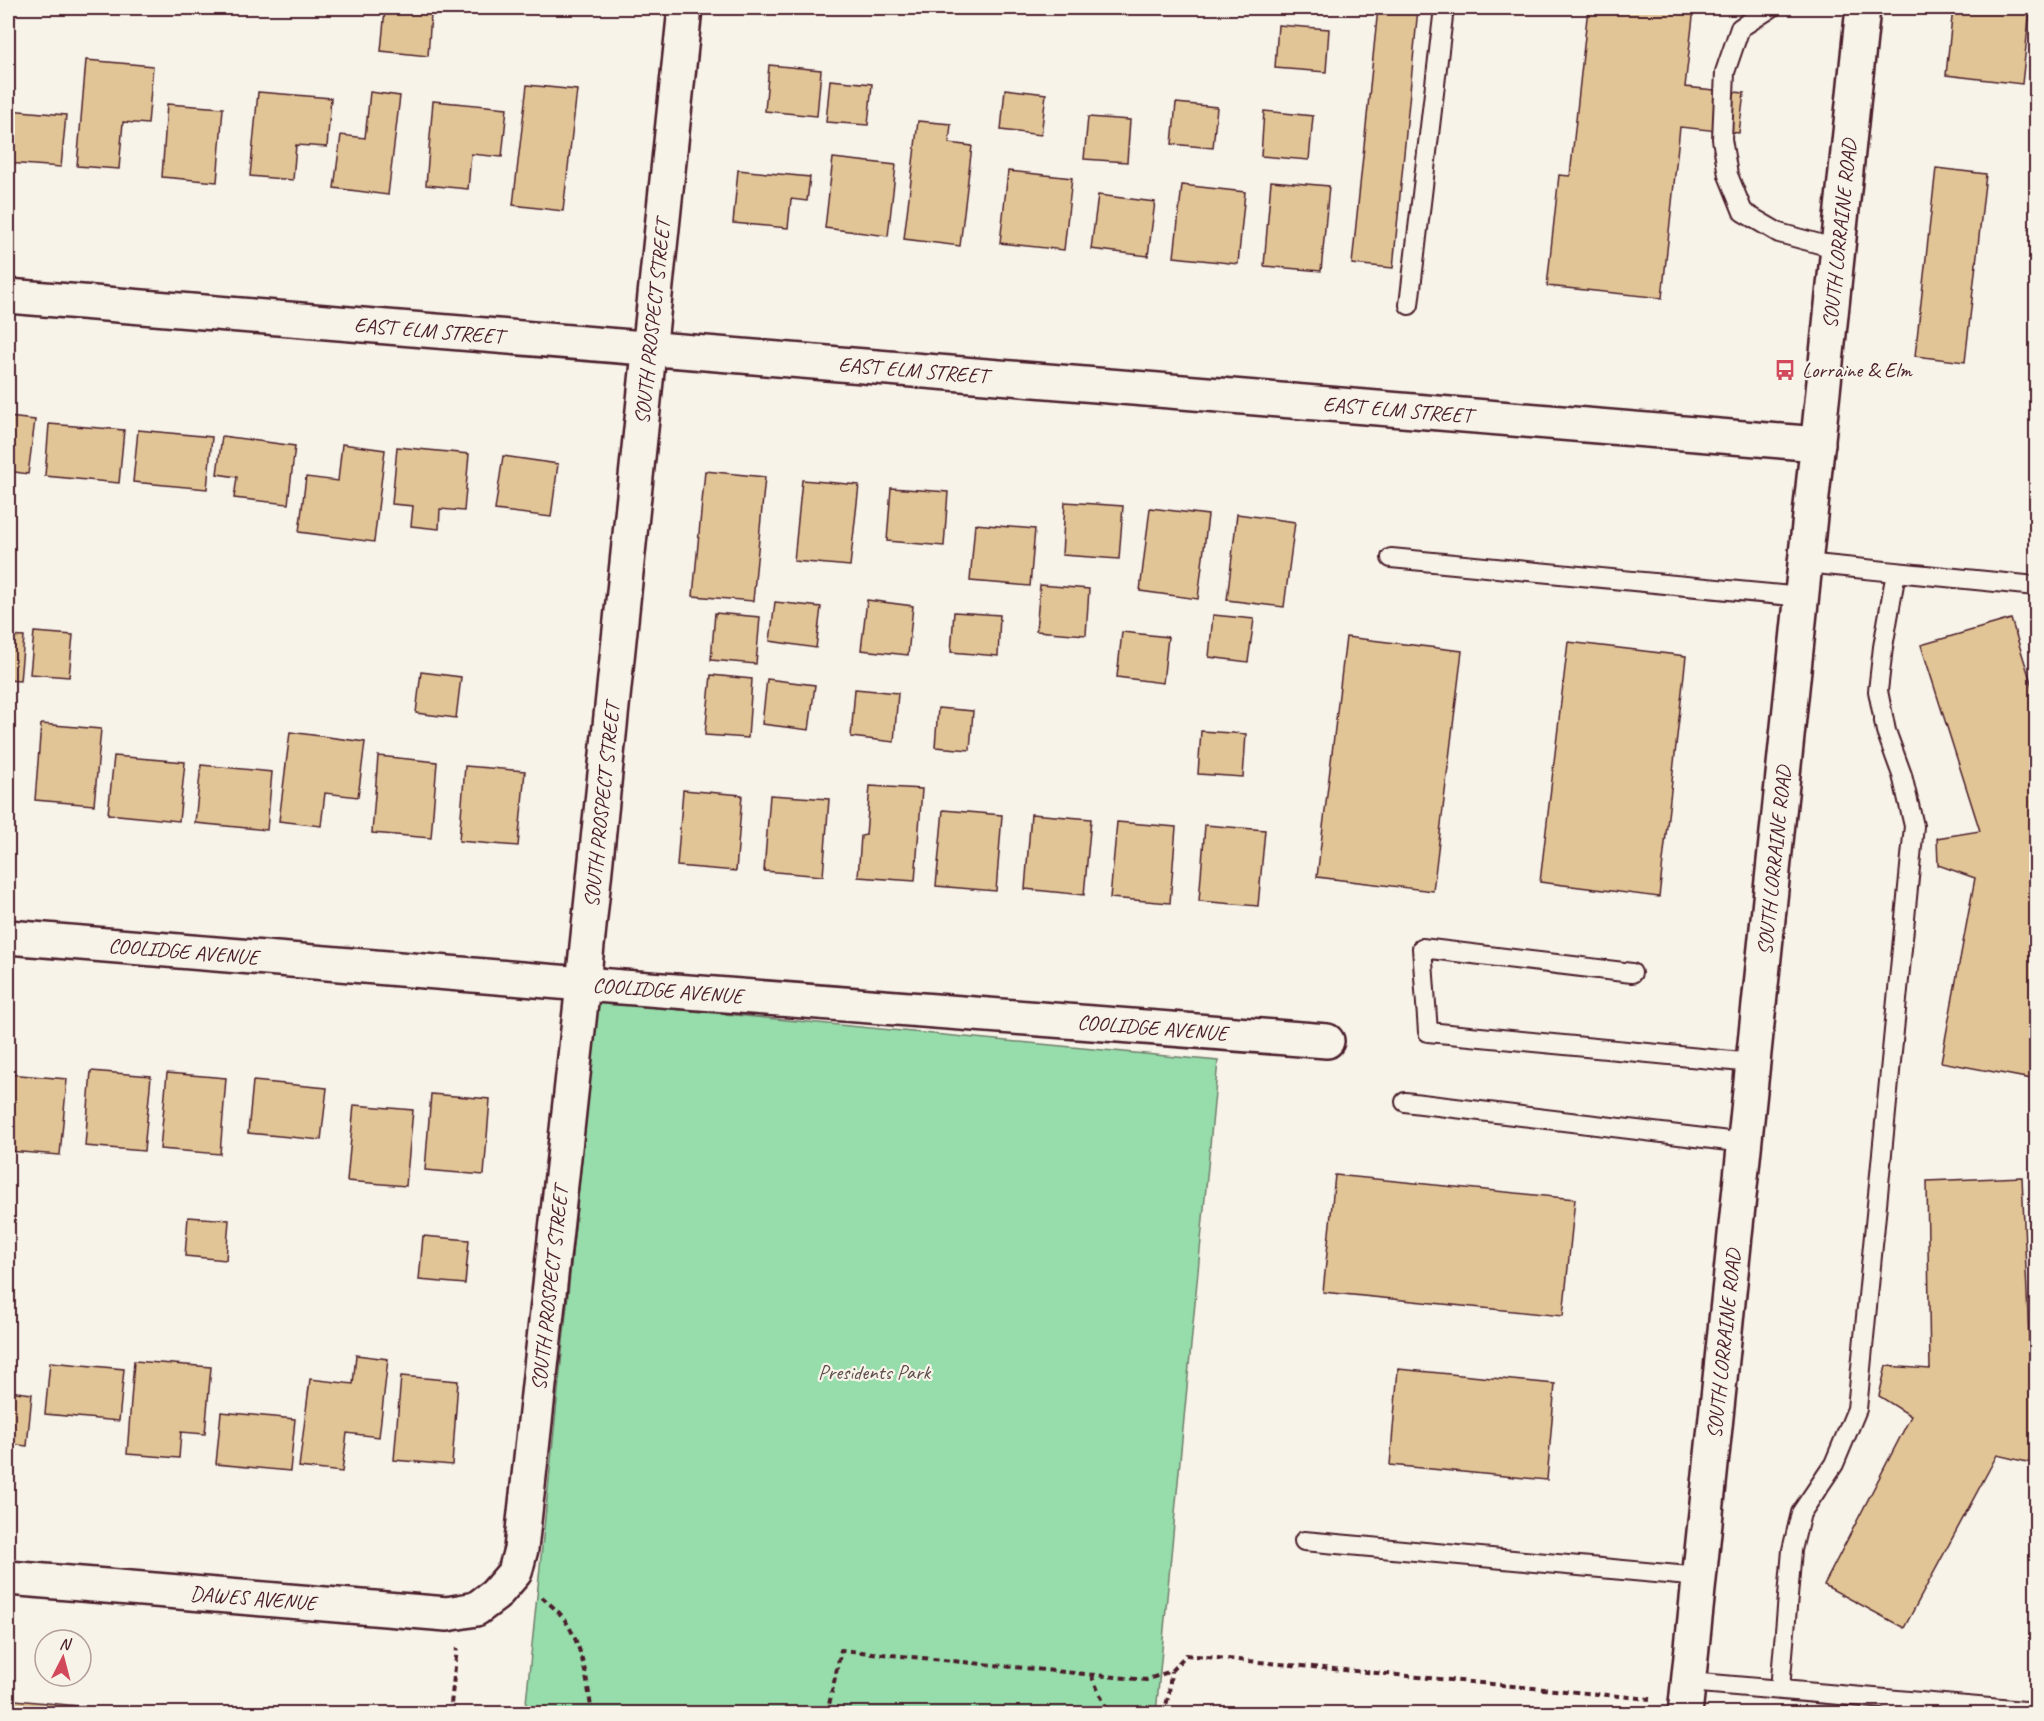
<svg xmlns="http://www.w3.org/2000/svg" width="2044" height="1721" font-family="Caveat,sans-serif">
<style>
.green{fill:#96ddab;stroke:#707e6b;stroke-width:1.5}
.building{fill:#e2c596;stroke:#4a1f2b;stroke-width:1.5}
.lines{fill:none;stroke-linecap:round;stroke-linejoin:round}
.service-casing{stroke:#4a1f2b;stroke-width:22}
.minor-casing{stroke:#4a1f2b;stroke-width:38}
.path{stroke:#4a1f2b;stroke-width:4;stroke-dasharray:6 4.5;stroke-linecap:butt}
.service{stroke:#f7f3e8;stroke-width:18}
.minor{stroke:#f7f3e8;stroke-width:33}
.labels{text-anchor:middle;stroke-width:4.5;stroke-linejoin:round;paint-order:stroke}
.street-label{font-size:21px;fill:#4a1f2b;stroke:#f7f3e8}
.poi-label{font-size:21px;fill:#4a1f2b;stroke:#f7f3e8;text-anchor:start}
.park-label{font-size:21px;fill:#5d4e4b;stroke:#f7f3e8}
</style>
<rect width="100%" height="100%" fill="#f7f3e8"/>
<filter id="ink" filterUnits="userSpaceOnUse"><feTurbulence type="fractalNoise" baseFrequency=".0167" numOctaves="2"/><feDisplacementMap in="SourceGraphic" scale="12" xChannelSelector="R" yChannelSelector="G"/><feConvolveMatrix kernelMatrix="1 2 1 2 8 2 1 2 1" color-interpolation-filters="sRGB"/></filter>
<g filter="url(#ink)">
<path class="green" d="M598,1002L1218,1061L1156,1713H525Z"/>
<path class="building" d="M1378,8H1418L1393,268L1352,264Z
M1588,8H1694L1685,87L1744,93L1739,133L1680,127L1662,298L1547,286L1559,175L1570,176Z
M1953,8H2030L2022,84L1946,75Z
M385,10L431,14L428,56L381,51Z
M1278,25L1329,29L1326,72L1275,68Z
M86,60L153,66L148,124L123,122L119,169L77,166Z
M769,65L821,70L817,116L765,111Z
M830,80L872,84L868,125L826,122Z
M527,85L577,90L563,211L513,205Z
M1005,89L1046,94L1041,135L1001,130Z
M258,92L331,98L327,147L296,145L293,180L250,176Z
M370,92L400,96L388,195L334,188L341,135L365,138Z
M433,101L507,108L502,157L471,154L468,189L426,185Z
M1176,103L1217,107L1213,148L1172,144Z
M167,104L223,108L217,182L162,177Z
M8,110L66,115L61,167L8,163Z
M1264,111L1313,116L1309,160L1261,156Z
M1088,117L1130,120L1127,162L1084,159Z
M918,121L951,124L949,143L972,146L960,246L904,239Z
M833,158L896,165L888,236L825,228Z
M1936,168L1986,174L1965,362L1915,356Z
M738,170L810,177L807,201L791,199L788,228L733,223Z
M1008,171L1072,178L1064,250L1000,243Z
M1271,181L1329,186L1321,271L1264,266Z
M1182,185L1245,192L1238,264L1174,257Z
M1098,195L1155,202L1148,256L1091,249Z
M8,417L35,420L28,474L8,471Z
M49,424L124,430L119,483L45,476Z
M138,430L212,437L207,489L133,482Z
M222,436L295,446L288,504L234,498L237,477L217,474Z
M342,444L385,450L374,542L299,532L306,477L338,481Z
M397,447L469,454L464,511L440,509L439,529L411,526L413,506L392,504Z
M503,456L558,464L551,517L495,510Z
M705,471L765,477L753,601L693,596Z
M802,480L859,485L850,566L794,561Z
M891,488L948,492L944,546L887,541Z
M1065,502L1123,506L1119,559L1062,555Z
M1150,508L1208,515L1198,599L1140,591Z
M1237,514L1295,522L1284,607L1227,600Z
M975,524L1035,529L1030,586L970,581Z
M1040,585L1089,589L1086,635L1036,631Z
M867,600L913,606L908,655L861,650Z
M775,602L821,607L816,648L770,641Z
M954,612L1000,615L998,656L951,652Z
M715,613L760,617L756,664L711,660Z
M1213,615L1254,619L1248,662L1209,657Z
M2011,619L2036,698V1054L2032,1079L1941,1062L1975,878L1938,865L1937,838L1980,831L1921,645Z
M34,632L73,635L69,677L30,674Z
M1122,632L1168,637L1163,683L1117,677Z
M8,636L24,637L20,681L8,680Z
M1346,637L1462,651L1433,891L1317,877Z
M1568,642L1686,656L1659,897L1540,882Z
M421,672L461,677L456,718L416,713Z
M711,675L752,679L748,738L705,735Z
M767,679L815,685L809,730L762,724Z
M855,689L898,693L894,742L851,737Z
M938,708L973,711L970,750L935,747Z
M41,724L101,729L94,805L35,800Z
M1201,731L1246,734L1243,777L1198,774Z
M290,732L365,742L358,797L325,793L321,826L279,821Z
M114,756L185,762L179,821L108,814Z
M378,756L437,762L431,838L372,833Z
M201,765L272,772L267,830L195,823Z
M465,766L525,771L518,846L459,841Z
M870,786L922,789L915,881L858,877L861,836L866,835Z
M683,790L742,795L736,871L677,866Z
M770,795L829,799L823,876L764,871Z
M943,810L1002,815L996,891L936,886Z
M1031,814L1091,819L1084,895L1025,889Z
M1117,822L1176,827L1170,903L1110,898Z
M1205,825L1265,830L1258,906L1199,901Z
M91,1071L151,1076L144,1151L85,1146Z
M167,1073L226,1078L220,1154L160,1149Z
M8,1074L67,1079L60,1155L8,1151Z
M253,1081L327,1088L321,1140L248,1133Z
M431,1094L490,1099L484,1175L425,1170Z
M354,1105L413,1110L406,1186L347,1181Z
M1335,1175L1575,1199L1563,1316L1323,1292Z
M2022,1177L2030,1363L2036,1364V1464L1997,1455L1904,1628L1824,1585L1911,1416L1879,1396L1886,1366L1930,1369L1927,1181Z
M188,1217L229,1220L226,1260L185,1256Z
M423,1236L469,1240L465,1284L419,1280Z
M356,1355L388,1359L379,1437L347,1433L342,1472L299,1467L310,1379L353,1384Z
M134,1361L211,1367L205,1434L181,1432L179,1458L127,1454Z
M50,1362L124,1369L119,1421L45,1414Z
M1398,1369L1555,1384L1547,1480L1390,1465Z
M401,1376L458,1381L452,1465L394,1460Z
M8,1391L32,1394L27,1446L8,1444Z
M221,1412L295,1419L290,1471L216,1464Z
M15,1700L89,1707V1714H14Z
M113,1708L159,1714H112Z"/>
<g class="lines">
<defs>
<path id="service" d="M1771,8L1740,28L1725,72L1722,139L1728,175L1743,212L1779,233L1838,249
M1409,305L1444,8
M1391,558L1802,597
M1805,563L2036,586
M1632,973L1422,948L1428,1032L1753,1063
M1405,1102L1745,1143
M1304,1541L1700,1577
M1689,1682L2036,1712
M1780,1689L1792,1550L1801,1513L1834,1464L1857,1409L1914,826L1902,775L1886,731L1878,691L1883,647L1896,572"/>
<g id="minor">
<path id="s1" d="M8,296L1818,444"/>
<path id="s2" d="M8,937L583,984L1327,1041"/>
<path id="s3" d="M8,1578L447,1614L476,1609L495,1595L515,1572L521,1549L583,984L685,8"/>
<path id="s4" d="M1685,1714L1863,8"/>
</g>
</defs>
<use href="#service" class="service-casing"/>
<use href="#minor" class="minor-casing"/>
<path class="path" d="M542,1597C548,1603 556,1609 562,1616C583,1644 587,1680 592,1714
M1091,1675L1109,1714
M450,1714L457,1648
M827,1714L841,1650L1146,1680L1171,1671L1186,1655L1650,1699
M1164,1714L1169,1693L1171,1671"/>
<use href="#service" class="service"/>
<use href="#minor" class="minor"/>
</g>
</g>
<defs>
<symbol id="bus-bare" viewBox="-9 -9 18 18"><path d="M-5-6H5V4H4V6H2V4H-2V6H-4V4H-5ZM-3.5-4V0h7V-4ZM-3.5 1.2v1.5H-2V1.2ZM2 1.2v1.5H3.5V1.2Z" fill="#d1495b" stroke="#f7f3e8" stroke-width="2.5" paint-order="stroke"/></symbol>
</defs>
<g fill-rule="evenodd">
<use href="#bus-bare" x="1770" y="355" width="30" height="30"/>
</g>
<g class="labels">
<g class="street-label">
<text dy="7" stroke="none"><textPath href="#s4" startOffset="1488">SOUTH LORRAINE ROAD</textPath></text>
<text dy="7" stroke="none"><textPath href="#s3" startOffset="1782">SOUTH PROSPECT STREET</textPath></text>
<text dy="7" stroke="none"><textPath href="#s1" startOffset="422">EAST ELM STREET</textPath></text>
<text dy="7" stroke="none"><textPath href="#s1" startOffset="908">EAST ELM STREET</textPath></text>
<text dy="7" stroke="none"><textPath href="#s1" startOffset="1394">EAST ELM STREET</textPath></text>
<text dy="7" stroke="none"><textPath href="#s3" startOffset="1296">SOUTH PROSPECT STREET</textPath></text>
<text dy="7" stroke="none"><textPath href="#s4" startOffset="858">SOUTH LORRAINE ROAD</textPath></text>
<text dy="7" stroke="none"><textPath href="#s2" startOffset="176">COOLIDGE AVENUE</textPath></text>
<text dy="7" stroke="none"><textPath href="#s2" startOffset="662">COOLIDGE AVENUE</textPath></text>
<text dy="7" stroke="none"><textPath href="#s2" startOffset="1148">COOLIDGE AVENUE</textPath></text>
<text dy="7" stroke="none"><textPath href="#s3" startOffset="810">SOUTH PROSPECT STREET</textPath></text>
<text dy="7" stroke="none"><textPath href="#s4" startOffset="372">SOUTH LORRAINE ROAD</textPath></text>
<text dy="7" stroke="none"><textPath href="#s3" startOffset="246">DAWES AVENUE</textPath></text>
</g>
<g class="poi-label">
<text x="1802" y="377">Lorraine &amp; Elm</text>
</g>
<g class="park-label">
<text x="874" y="1379">Presidents Park</text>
</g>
</g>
<rect width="2044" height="1721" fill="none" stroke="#f7f3e8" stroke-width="30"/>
<rect x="15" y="15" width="2014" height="1691" fill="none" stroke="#4a1f2b" stroke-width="2" filter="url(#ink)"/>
<g transform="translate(63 1658) rotate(6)"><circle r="28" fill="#f7f3e8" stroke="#b29e9c" stroke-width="1.5"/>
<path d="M0-4.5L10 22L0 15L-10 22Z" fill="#d1495b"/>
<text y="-9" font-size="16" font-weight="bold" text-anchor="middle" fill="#4a1f2b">N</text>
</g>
</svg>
